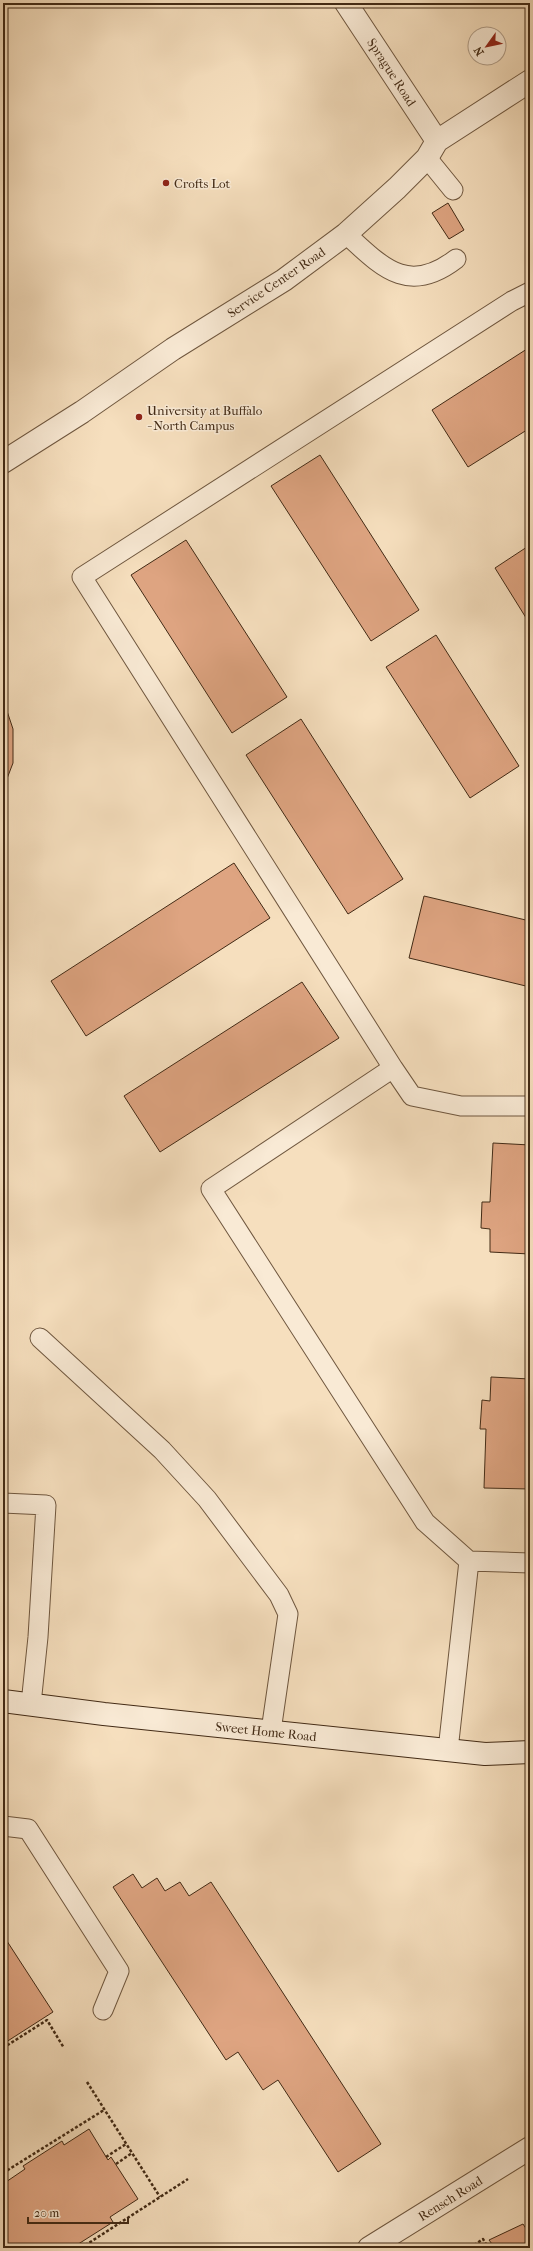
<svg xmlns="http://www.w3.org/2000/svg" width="533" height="2251" font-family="'IM FELL French Canon',serif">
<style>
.building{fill:#dea481;stroke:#422a15}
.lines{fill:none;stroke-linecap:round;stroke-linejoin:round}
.lane-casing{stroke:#6f573f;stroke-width:21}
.street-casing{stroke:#6f573f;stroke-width:24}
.secondary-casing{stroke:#422a15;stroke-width:24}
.path{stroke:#422a15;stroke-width:2.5;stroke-dasharray:3 2;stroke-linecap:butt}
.lane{stroke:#f9ead5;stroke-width:19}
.street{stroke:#f9ead5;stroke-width:22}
.secondary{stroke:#f9ead5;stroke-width:22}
.poi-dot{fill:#8f2418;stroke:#f9ead5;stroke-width:1.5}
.labels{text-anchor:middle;stroke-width:3;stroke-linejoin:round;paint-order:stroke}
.street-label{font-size:13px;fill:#422a15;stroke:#f9ead5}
.poi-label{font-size:13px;fill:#422a15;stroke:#f9ead5;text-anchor:start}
</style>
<rect width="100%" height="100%" fill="#f6dfbe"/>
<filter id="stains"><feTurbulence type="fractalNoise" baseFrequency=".005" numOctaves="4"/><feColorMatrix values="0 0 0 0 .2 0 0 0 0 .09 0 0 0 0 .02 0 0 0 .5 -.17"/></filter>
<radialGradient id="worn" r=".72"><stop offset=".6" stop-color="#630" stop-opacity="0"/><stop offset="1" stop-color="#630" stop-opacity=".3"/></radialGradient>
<path class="building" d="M448,203L464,230L449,239L432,213Z
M530,347V428L468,467L432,410Z
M320,455L419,610L371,641L271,486Z
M186,540L287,697L232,733L131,575Z
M530,545V620L528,621L495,568Z
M436,635L519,766L470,798L386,667Z
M3,699L13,729V763L3,789Z
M301,719L403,879L348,914L246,755Z
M234,863L270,918L86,1036L51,981Z
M424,896L530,921V987L409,958Z
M302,982L339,1038L160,1152L124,1096Z
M493,1143L530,1145V1254L490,1252V1229L481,1228L482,1202H490Z
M491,1377L530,1379V1489L484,1488L486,1429H480L482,1400L490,1401Z
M133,1874L142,1888L157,1878L165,1891L180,1882L189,1896L211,1882L381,2144L338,2172L278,2080L263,2090L238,2052L226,2060L113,1887Z
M3,1935L53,2012L3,2044Z
M89,2129L108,2160L111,2157L138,2199L110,2217L113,2222L72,2248H3V2184L25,2169L23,2166L62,2141L64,2145Z
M523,2224L529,2233L530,2232V2248H485L492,2244L489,2240Z"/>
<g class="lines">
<defs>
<path id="lane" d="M427,158L453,190
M346,234C382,267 408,296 456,259
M530,292L512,301L82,577L393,1068L211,1189L425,1522L469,1561L530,1563
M393,1068L412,1096L461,1106H530
M40,1338L162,1450L207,1499L279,1595L288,1614L271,1731
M3,1503L46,1505L38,1637L31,1704
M448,1750L469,1561
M3,1826L28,1829L119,1971L103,2010"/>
<path id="street" d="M346,3L437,141
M3,462L82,412L173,349L284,280L346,234L397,188L427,158L437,141L530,81
M369,2248L530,2148"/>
<path id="secondary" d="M3,1701L104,1714L485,1754L530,1752"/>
</defs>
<use href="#lane" class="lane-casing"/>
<use href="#street" class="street-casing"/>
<use href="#secondary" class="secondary-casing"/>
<path class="path" d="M3,2048L47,2020L64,2048
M87,2082L160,2197
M106,2157L126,2144
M116,2164L132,2153
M3,2173L104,2110
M81,2248L188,2179
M470,2248L483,2239L487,2246"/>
<use href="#lane" class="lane"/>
<use href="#street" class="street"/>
<use href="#secondary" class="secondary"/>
</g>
<g class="poi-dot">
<circle cx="166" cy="183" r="4"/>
<circle cx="139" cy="417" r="4"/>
</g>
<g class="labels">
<g class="street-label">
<text transform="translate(392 72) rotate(57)" y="5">Sprague Road</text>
<text transform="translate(276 282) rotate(-34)" y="5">Service Center Road</text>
<text transform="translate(266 1731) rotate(6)" y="5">Sweet Home Road</text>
<text transform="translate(450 2198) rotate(-32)" y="5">Rensch Road</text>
</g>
<g class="poi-label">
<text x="174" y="188">Crofts Lot</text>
<text x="147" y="415">University at Buffalo<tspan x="147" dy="15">- North Campus</tspan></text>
</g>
</g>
<rect width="533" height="2251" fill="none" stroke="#f6dfbe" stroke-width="16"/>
<rect x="4" y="4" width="525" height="2243" fill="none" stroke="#422a15" stroke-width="2"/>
<rect x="8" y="8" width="517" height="2235" fill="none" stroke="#422a15"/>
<g transform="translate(487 46) rotate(237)"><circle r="19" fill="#f9ead5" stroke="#b09d88"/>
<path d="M0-3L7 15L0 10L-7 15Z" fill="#8f2418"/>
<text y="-6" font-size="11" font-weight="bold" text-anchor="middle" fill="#422a15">N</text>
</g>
<path d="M28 2217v6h100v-6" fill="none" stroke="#422a15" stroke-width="2"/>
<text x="34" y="2217" font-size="12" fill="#422a15" stroke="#f9ead5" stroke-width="3" paint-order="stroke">20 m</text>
<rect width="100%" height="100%" filter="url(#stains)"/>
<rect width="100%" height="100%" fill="url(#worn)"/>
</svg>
